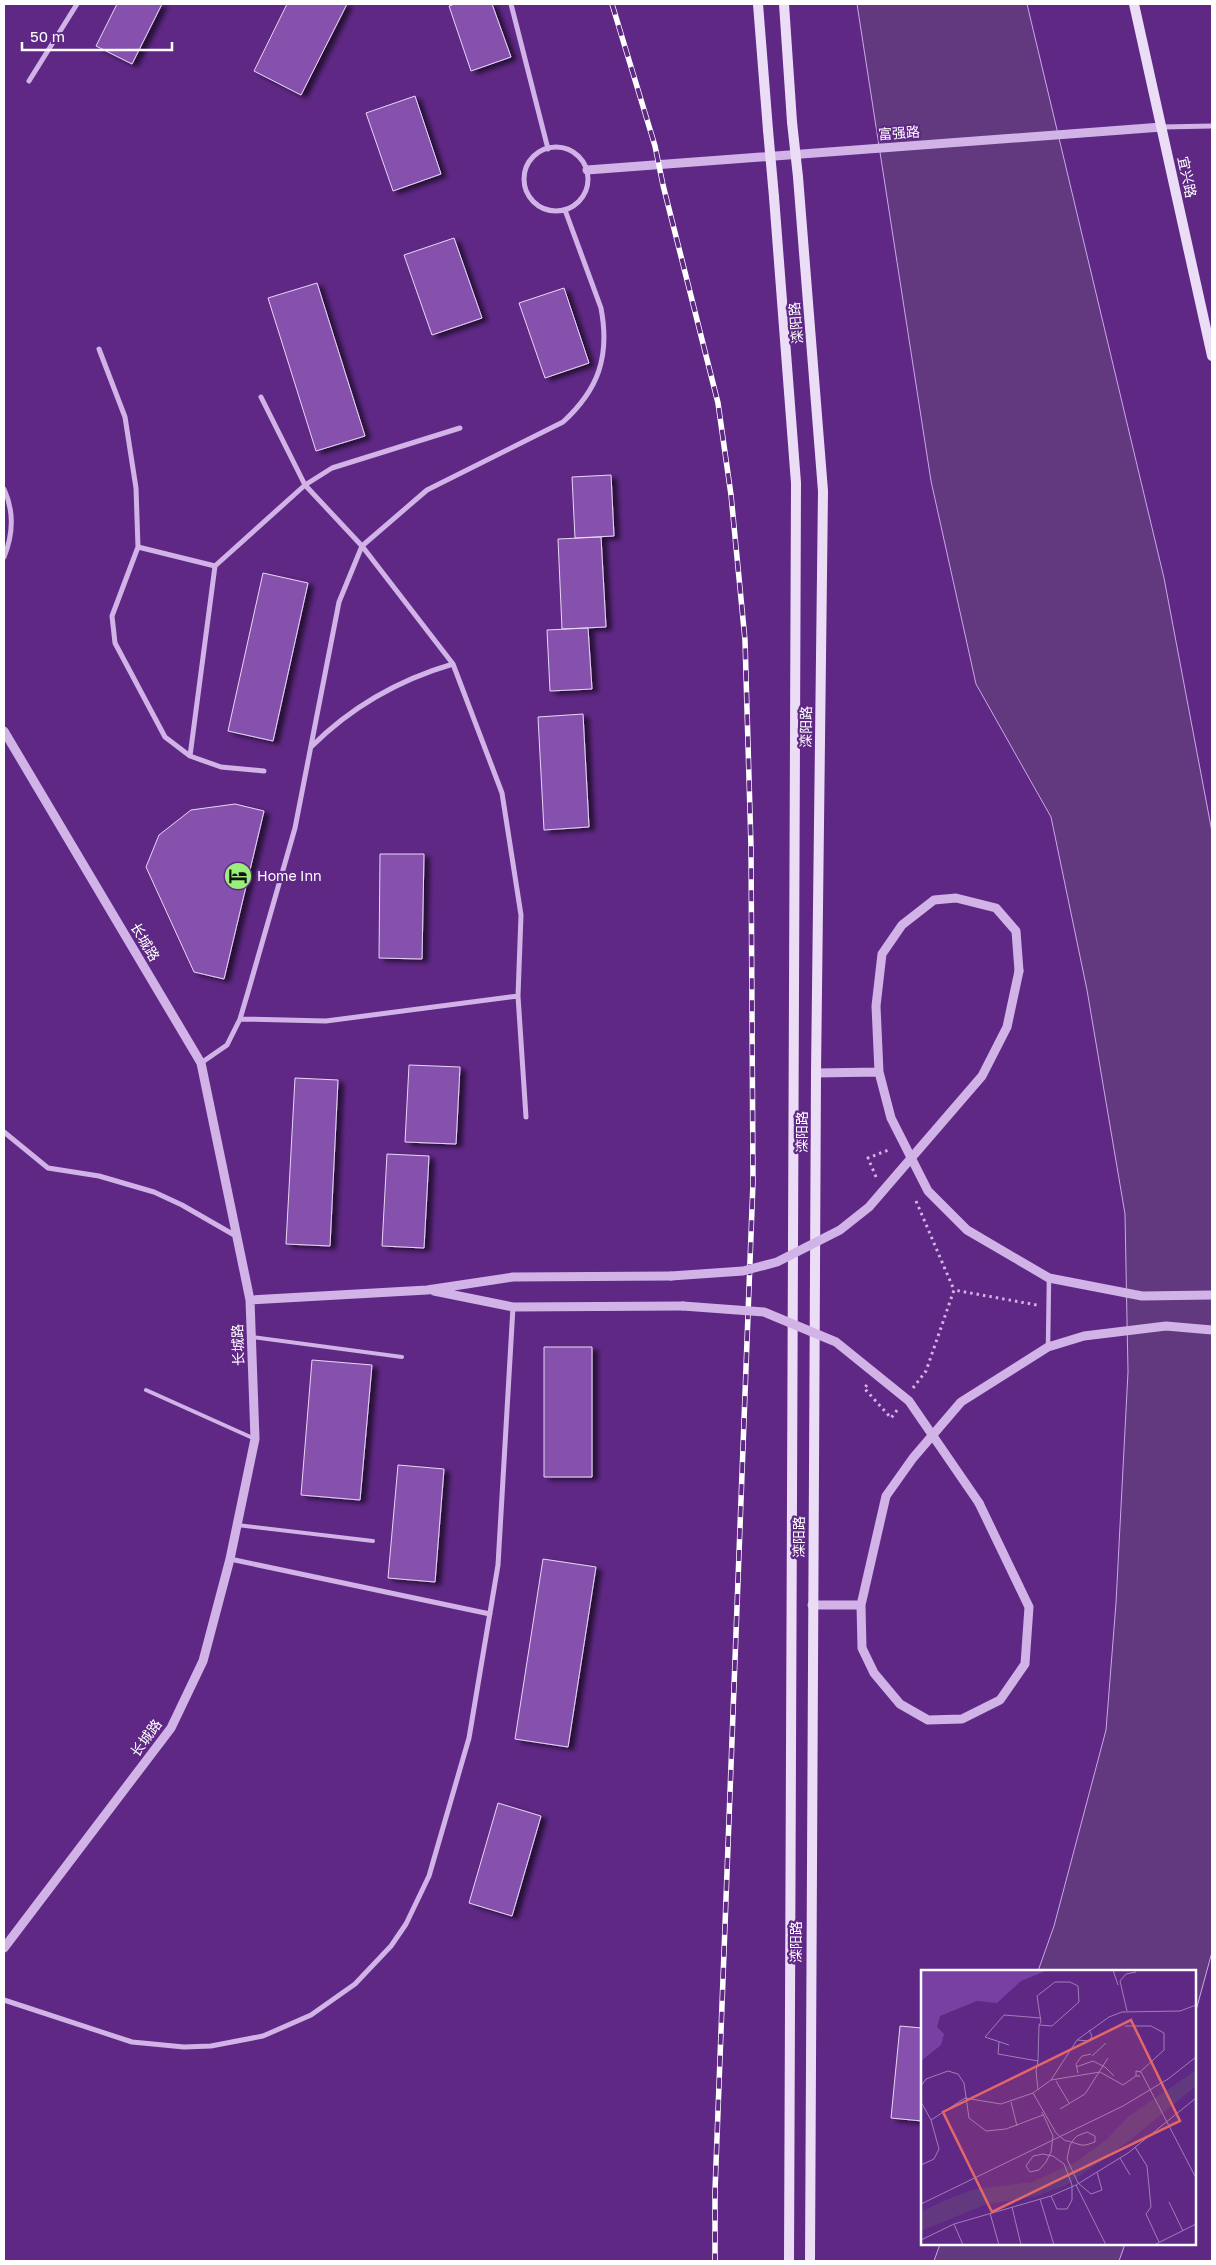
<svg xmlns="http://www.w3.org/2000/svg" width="1216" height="2265" font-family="'Golos Text','Noto Sans SC',sans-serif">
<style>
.water{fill:#62397f;stroke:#cba8e8}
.building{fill:#8651ad;stroke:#e8d6f6;filter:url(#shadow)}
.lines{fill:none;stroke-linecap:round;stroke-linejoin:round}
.path{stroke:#d1b3e7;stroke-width:3;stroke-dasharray:2.5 4;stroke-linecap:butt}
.service{stroke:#d1b3e7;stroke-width:4}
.pedestrian{stroke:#d1b3e7;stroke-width:4.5}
.minor{stroke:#d1b3e7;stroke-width:5}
.tertiary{stroke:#d1b3e7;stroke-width:9}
.secondary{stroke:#ecddf7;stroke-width:10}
.rail-casing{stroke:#fff;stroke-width:5.5}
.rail{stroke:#5f2885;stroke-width:4;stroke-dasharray:11;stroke-linecap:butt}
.tertiary-bridge{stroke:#d1b3e7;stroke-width:9}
.secondary-bridge{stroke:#ecddf7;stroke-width:10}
.labels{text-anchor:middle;stroke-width:4.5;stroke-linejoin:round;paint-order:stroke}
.street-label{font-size:14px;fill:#fff;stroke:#5f2885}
.poi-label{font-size:14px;fill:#fff;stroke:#5f2885;text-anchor:start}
.inset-road{fill:none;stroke:#9f7eb6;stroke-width:1}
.view{fill:#e26868;fill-opacity:0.15;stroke:#e26868;stroke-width:2.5}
.inset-edge{fill:none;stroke:#fff;stroke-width:2.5}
</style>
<defs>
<filter id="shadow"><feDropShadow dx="5.5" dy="3" stdDeviation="2.5" flood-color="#0009"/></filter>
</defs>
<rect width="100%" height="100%" fill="#5f2885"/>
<path class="water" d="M857,4H1027L1164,578L1212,832V1952L1195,2014V1971H1038L1054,1926L1106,1730L1116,1603L1128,1372L1125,1214L1087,990L1051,817L976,684L931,481Z
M940,2244H1125L1119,2261H934Z"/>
<path class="building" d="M117,4H162L132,64L96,46Z
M287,4H347L301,95L254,71Z
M455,4H492L511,57L471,71L449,6Z
M415,96L441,174L393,191L366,113Z
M454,238L482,318L432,335L404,255Z
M317,283L365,436L316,451L268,298Z
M564,288L589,363L545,378L519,303Z
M611,475L614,536L575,538L572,477Z
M601,537L606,627L562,629L558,539Z
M263,573L308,583L273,741L228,731Z
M588,628L592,689L550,691L547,630Z
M583,714L589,827L544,830L538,717Z
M235,804L264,811L224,979L194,972L146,867L159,835L191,810Z
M380,854H424L422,959L379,958Z
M409,1065L460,1067L456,1144L405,1142Z
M295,1078L338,1080L330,1246L286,1244Z
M387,1154L429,1156L424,1248L382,1246Z
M544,1347H592V1477H544Z
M312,1360L372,1365L360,1500L301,1495Z
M398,1465L444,1469L435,1582L388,1578Z
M543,1559L596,1567L568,1747L515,1739Z
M498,1803L541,1816L512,1916L469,1903Z
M900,2026L922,2028V2121L891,2118Z"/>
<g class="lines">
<path class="path" d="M876,1177L868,1158L891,1149
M916,1201L954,1290
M867,1385L864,1388L891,1418L898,1409
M913,1388L926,1371L954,1290L1037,1305"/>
<path class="service" d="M252,1337L402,1357
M146,1390L255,1439
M237,1525L373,1541"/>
<path class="pedestrian" d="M1048,1347L1049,1278"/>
<path class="minor" d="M511,4L548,149
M29,81L77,4
M1162,127L1212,126
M524 179a32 32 0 1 1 64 0a32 32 0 1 1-64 0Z
M99,349L125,417L136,488L138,547L215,566
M261,397L305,485L362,546L453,664L502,793L521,915L518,996L526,1117
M4,489C14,511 13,535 4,557
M138,547L112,616L115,643L165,737L190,756L221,767L264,771
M311,747C352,706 398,680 453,664
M190,756L215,566L305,485L332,468L460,428
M240,1019L326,1021L518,996
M201,1063L227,1045L240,1019L248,992L295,828L339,602L362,546L427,490L563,422C599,389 610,356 601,308L565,210
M4,1132L48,1168L99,1176L154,1192L182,1205L236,1236
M230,1559L490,1614
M4,2000L132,2042L184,2047L211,2046L263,2036L311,2015L355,1984L391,1946L406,1924L429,1876L469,1738L498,1565L513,1307"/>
<path class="tertiary" d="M587,170L1162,127
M4,731L201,1063L250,1300L255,1439L230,1559L203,1661L171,1728L4,1948
M1019,971L1016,931L996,908L956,898L934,900L902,925L882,954L876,1006L879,1072L891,1118L928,1191L967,1230L1049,1278L1142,1296L1212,1295
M816,1073L879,1072
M434,1291L513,1307L683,1306
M250,1300L427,1290L513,1277L671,1276
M979,1503L1029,1607L1025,1664L1000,1700L962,1719L928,1720L900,1704L874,1673L862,1648L861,1605L886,1496L913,1458L961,1402L1048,1347L1084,1336L1166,1326L1212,1330
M812,1605H861"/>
<path class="secondary" d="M758,4L768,130
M784,4L792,122
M1134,4L1212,356
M798,177L823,491L816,1073L810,2261
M774,197L796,483L789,2261"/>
<defs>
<path id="rail" d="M612,4L655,146L663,185L718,403L731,495L745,640L751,847L753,1182L715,2191V2261"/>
</defs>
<use href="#rail" class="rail-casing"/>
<use href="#rail" class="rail"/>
<path class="tertiary-bridge" d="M671,1276L743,1271L777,1262L840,1230L869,1207L982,1076L1007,1027L1019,971
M683,1306L764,1312L836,1342L909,1401L979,1503"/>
<path class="secondary-bridge" d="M792,122L798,177
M768,130L774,197"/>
</g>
<defs>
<symbol id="hotel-disc" viewBox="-11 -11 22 22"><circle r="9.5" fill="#99ef79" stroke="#5f2885"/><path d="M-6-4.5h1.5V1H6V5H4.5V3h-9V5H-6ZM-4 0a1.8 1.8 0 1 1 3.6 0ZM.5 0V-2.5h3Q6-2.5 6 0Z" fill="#111"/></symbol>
</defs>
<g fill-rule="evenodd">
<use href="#hotel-disc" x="222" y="860" width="32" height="32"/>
</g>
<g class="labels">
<g class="street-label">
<text transform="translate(899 133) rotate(-4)" y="5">富强路</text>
<text transform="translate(1187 177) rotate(78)" y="5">宜兴路</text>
<text transform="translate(796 323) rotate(-95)" y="5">滦阳路</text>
<text transform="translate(806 727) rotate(-89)" y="5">滦阳路</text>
<text transform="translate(145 942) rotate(59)" y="5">长城路</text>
<text transform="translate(802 1132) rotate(-90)" y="5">滦阳路</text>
<text transform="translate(238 1345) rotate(-92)" y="5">长城路</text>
<text transform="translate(799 1537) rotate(-90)" y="5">滦阳路</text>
<text transform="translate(146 1738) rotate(-54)" y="5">长城路</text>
<text transform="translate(796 1942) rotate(-90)" y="5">滦阳路</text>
</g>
<g class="poi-label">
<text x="257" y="881">Home Inn</text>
</g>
</g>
<g transform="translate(921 1970)">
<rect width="275" height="275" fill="#5f2885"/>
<path d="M0,0H127L100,11L76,33L56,31L19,46L16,57L23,64L20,75L0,91Z" fill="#7940a4"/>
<path d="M275,100V116L209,170L146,215L115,226L63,235L0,261V242L22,231L54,219L111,212L155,192L185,170L207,147Z" fill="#62397f"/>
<path class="inset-road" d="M192,0L197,15M206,41L199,11L205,4L215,2M204,56H230L243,63V80L219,102M156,70L168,71L171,66L168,60M78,72L77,84L117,91M88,75L64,67L83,45L120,48M171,86L185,73M155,97L172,91L184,97L193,106M157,103L155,94L161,86L170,84M219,106H215V101L220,102L275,208M130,110L179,102L202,115L215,106M135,111L148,133M0,116L5,109L27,101L37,104L43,113L48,148L65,161L85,159L122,145M117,120L115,101L117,91L118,55L120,52L116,26L134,12H149L157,16L158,32L131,56L118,55M112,123L135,163L142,169L145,171H147L160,175H165L174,172V166L166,162L156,166L153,169L149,175L146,189L157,213L170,224L181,220L176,202M0,132L10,150L18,179L13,189L0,195M90,132L96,156M139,139L164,124L187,88M121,142L132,166L130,182L125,192L118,200L109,202L105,196L112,186L122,184L126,185L132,186L143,194L151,215V230L146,239H136L130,226M10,150L44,128L80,134L112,123L130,110L156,70L188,47L201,42L259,41L275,35M214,177L226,196L230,237L225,244L238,272M199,188L209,205M155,215L185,275M119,229L133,275M248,232L262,261M0,234L202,136L247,109L275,87M91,237L100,275M69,243L78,275M33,254L42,275M0,270L33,254L130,226L155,215L207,183L275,128M233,275L275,254"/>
<path class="view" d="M210,50L259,151L71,242L22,142Z"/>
<rect width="275" height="275" class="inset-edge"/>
</g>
<rect width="1216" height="2265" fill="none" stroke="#ffffff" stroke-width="10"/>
<path d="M22 42v8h150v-8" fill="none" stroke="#ffffff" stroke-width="2.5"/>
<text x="30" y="42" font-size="15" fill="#ffffff" stroke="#5f2885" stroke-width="4" paint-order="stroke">50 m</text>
</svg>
